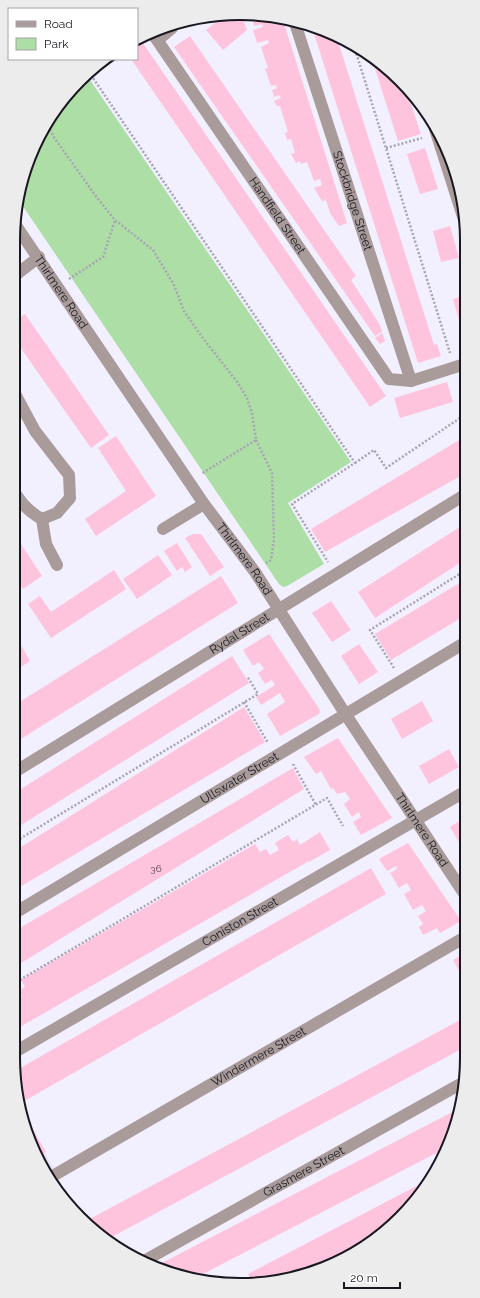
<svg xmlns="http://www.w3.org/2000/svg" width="480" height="1298" font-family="Raleway,sans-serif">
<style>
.built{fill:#e2def1}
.green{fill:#acdea6}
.building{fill:#fec4de}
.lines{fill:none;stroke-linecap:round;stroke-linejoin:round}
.path{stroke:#a8a5b3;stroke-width:2.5;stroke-dasharray:2 2;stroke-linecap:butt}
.minor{stroke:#a89b9a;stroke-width:12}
.labels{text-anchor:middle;stroke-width:4;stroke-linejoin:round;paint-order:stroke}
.number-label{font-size:10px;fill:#524250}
.street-label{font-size:12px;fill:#191720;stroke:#fff}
.rim{fill:none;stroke:#191720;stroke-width:2}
</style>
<rect width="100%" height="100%" fill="#f2efff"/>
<path class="built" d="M22,1112L56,1174L75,1212L69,1207L25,1131Z"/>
<path class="green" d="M88,77L351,462L288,503L324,564L287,586L283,587L279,584L18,199L21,181L60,102Z"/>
<path class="building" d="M223,16L242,17L247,30L223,50L206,30Z
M252,18L283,20L347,223L339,226L330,213L326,200L322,201L314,188L322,185L320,179L314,181L307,162L301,164L300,161L296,163L291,154L295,153L291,139L287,140L285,133L288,132L280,106H277L274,101L281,98L279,95L274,97L272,90L277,88L276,85L271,86L265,69L268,68L261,47L269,43L268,40L257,43L253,30L263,27L262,24L254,26Z
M312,27L337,38L434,345L437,344L441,356L418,363Z
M190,36L356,276L351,280L380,325L382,332L375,336L174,47Z
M140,39L386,396L370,407L131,59H137V40Z
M371,56L405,86L421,134L398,141Z
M425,148L438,189L420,194L407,154Z
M450,226L459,258L441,262L433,231Z
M465,295V329L462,330L453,299Z
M25,314L109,435L91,448L13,337V323Z
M382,333L385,341L380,344L375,338Z
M447,382L453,402L400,418L394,398Z
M116,436L156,496L96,536L85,519L126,491L98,448Z
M466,436V473L325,552L311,529Z
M466,523V559L375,618L358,592Z
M13,532L42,576L23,589L13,575Z
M193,534H201L224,567L210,576L185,538Z
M177,543L192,567L185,572L182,567L177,571L164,551Z
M158,555L172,575L137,599L123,579Z
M114,570L126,589L51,638L28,604L40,596L51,612Z
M221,576L238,603L13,744V706Z
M466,579V615L391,660L375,634Z
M331,601L351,630L332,642L312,613Z
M269,634L320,710L319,714L280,736L267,714L285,702L280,693L261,705L256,697L275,685L272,680L265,684L258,673L264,669L259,662L253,666L243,650Z
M19,642L30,661L13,672V645Z
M359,644L378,672L359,684L341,656Z
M232,656L249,683L13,830V794Z
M422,701L433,721L402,739L391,719Z
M244,707L265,742L13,891V852Z
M338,738L392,818L361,835L353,822L361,817L359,812L352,817L344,804L350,799L345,792L337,794L333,788L331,789L321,771L316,774L304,757Z
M449,749L459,767L429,784L419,766Z
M293,768L304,789L13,968V932Z
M466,817L467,845L462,847L450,827Z
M320,832L330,850L309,862V861L13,1031V998L15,1001L22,997L19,991L25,987L21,980L255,844L260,852L266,849L270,855L279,850L275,843L288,835L293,842L297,839L300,845Z
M408,843L461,921L440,933L437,928L423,935L419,927L423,924L418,916L426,911L422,905L413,910L404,894L411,890L407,883L399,888L390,873L397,869L396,866L387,871L379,859Z
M371,868L386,894L21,1103L15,1071Z
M467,952V989L463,983L465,981L453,960Z
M462,1019L467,1029V1046L108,1239L86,1221Z
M460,1108L459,1117L444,1149L203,1274L208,1282L158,1265Z
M24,1114L46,1152L39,1156L25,1131L23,1115Z
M428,1180L420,1196L366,1247L285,1281L252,1282L248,1274Z
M63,1191L75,1212L69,1207L60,1192Z"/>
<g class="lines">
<path class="path" d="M354,46L450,353
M91,75L355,463L292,504L328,562
M48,126L55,139L98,199L115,220L153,250L174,285L184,311L202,337L238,383L247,398L252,413L256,440L201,474
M386,148L422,138
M69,279L103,257L115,220
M460,382L465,397
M256,440L272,473L274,539L271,560L266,563
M355,463L374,450L386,468L466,414
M394,668L370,630L466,570
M244,702L268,743
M293,764L316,805
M13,843L258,694L247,676
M13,984L327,798L343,826"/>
<g class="minor">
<path id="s1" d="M294,20L411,381"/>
<path id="s2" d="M153,34L389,379L411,381L465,364"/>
<path d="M158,40L172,28"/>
<path d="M434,126L465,223"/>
<path id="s3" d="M15,224L204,504L255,572L346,715L467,898"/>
<path d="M13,277L39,257"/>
<path d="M13,390L35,431L69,475L70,498L57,513L42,519L46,544L57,565"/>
<path d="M13,489C20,503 29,512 42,519"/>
<path d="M163,529L204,504"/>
<path id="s4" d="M13,773L466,494"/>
<path id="s5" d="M13,914L466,642"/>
<path id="s6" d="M13,1053L466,791"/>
<path id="s7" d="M51,1177L467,936"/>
<path id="s8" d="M144,1261L464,1082"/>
</g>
</g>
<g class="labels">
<g class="number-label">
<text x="156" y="872">36</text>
</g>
<g class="street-label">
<text dy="4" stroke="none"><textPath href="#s1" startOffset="190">Stockbridge Street</textPath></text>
<text dy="4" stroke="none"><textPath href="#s2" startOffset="220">Handfield Street</textPath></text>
<text dy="4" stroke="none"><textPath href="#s3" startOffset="82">Thirlmere Road</textPath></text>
<text dy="4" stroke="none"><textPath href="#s3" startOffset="406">Thirlmere Road</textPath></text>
<text dy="4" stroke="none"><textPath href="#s4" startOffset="266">Rydal Street</textPath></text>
<text dy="4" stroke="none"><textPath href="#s5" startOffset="264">Ullswater Street</textPath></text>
<text dy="4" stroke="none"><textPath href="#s3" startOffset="730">Thirlmere Road</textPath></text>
<text dy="4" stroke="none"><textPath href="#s6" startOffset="262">Coniston Street</textPath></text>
<text dy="4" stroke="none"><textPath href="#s7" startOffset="240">Windermere Street</textPath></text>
<text dy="4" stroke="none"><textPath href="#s8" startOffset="183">Grasmere Street</textPath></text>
</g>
</g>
<path d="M0 0H480V1298H0ZM240 20H240A220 220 0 0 1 460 240V1058A220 220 0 0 1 240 1278H240A220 220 0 0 1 20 1058V240A220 220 0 0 1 240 20Z" fill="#edeced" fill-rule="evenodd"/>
<path class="rim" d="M240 20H240A220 220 0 0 1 460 240V1058A220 220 0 0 1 240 1278H240A220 220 0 0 1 20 1058V240A220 220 0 0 1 240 20Z"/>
<rect x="8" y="8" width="130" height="52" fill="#ffffff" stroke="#a3a2a6"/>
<rect x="16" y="21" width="20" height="6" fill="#a89b9a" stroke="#a3a2a6"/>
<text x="44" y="28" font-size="12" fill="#191720">Road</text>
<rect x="16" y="38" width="20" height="12" fill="#acdea6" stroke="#a3a2a6"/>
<text x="44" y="48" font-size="12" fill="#191720">Park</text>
<path d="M344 1282v6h56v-6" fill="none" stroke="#191720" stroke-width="2"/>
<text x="350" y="1282" font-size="12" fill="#191720" stroke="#ffffff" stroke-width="3" paint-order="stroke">20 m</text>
</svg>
